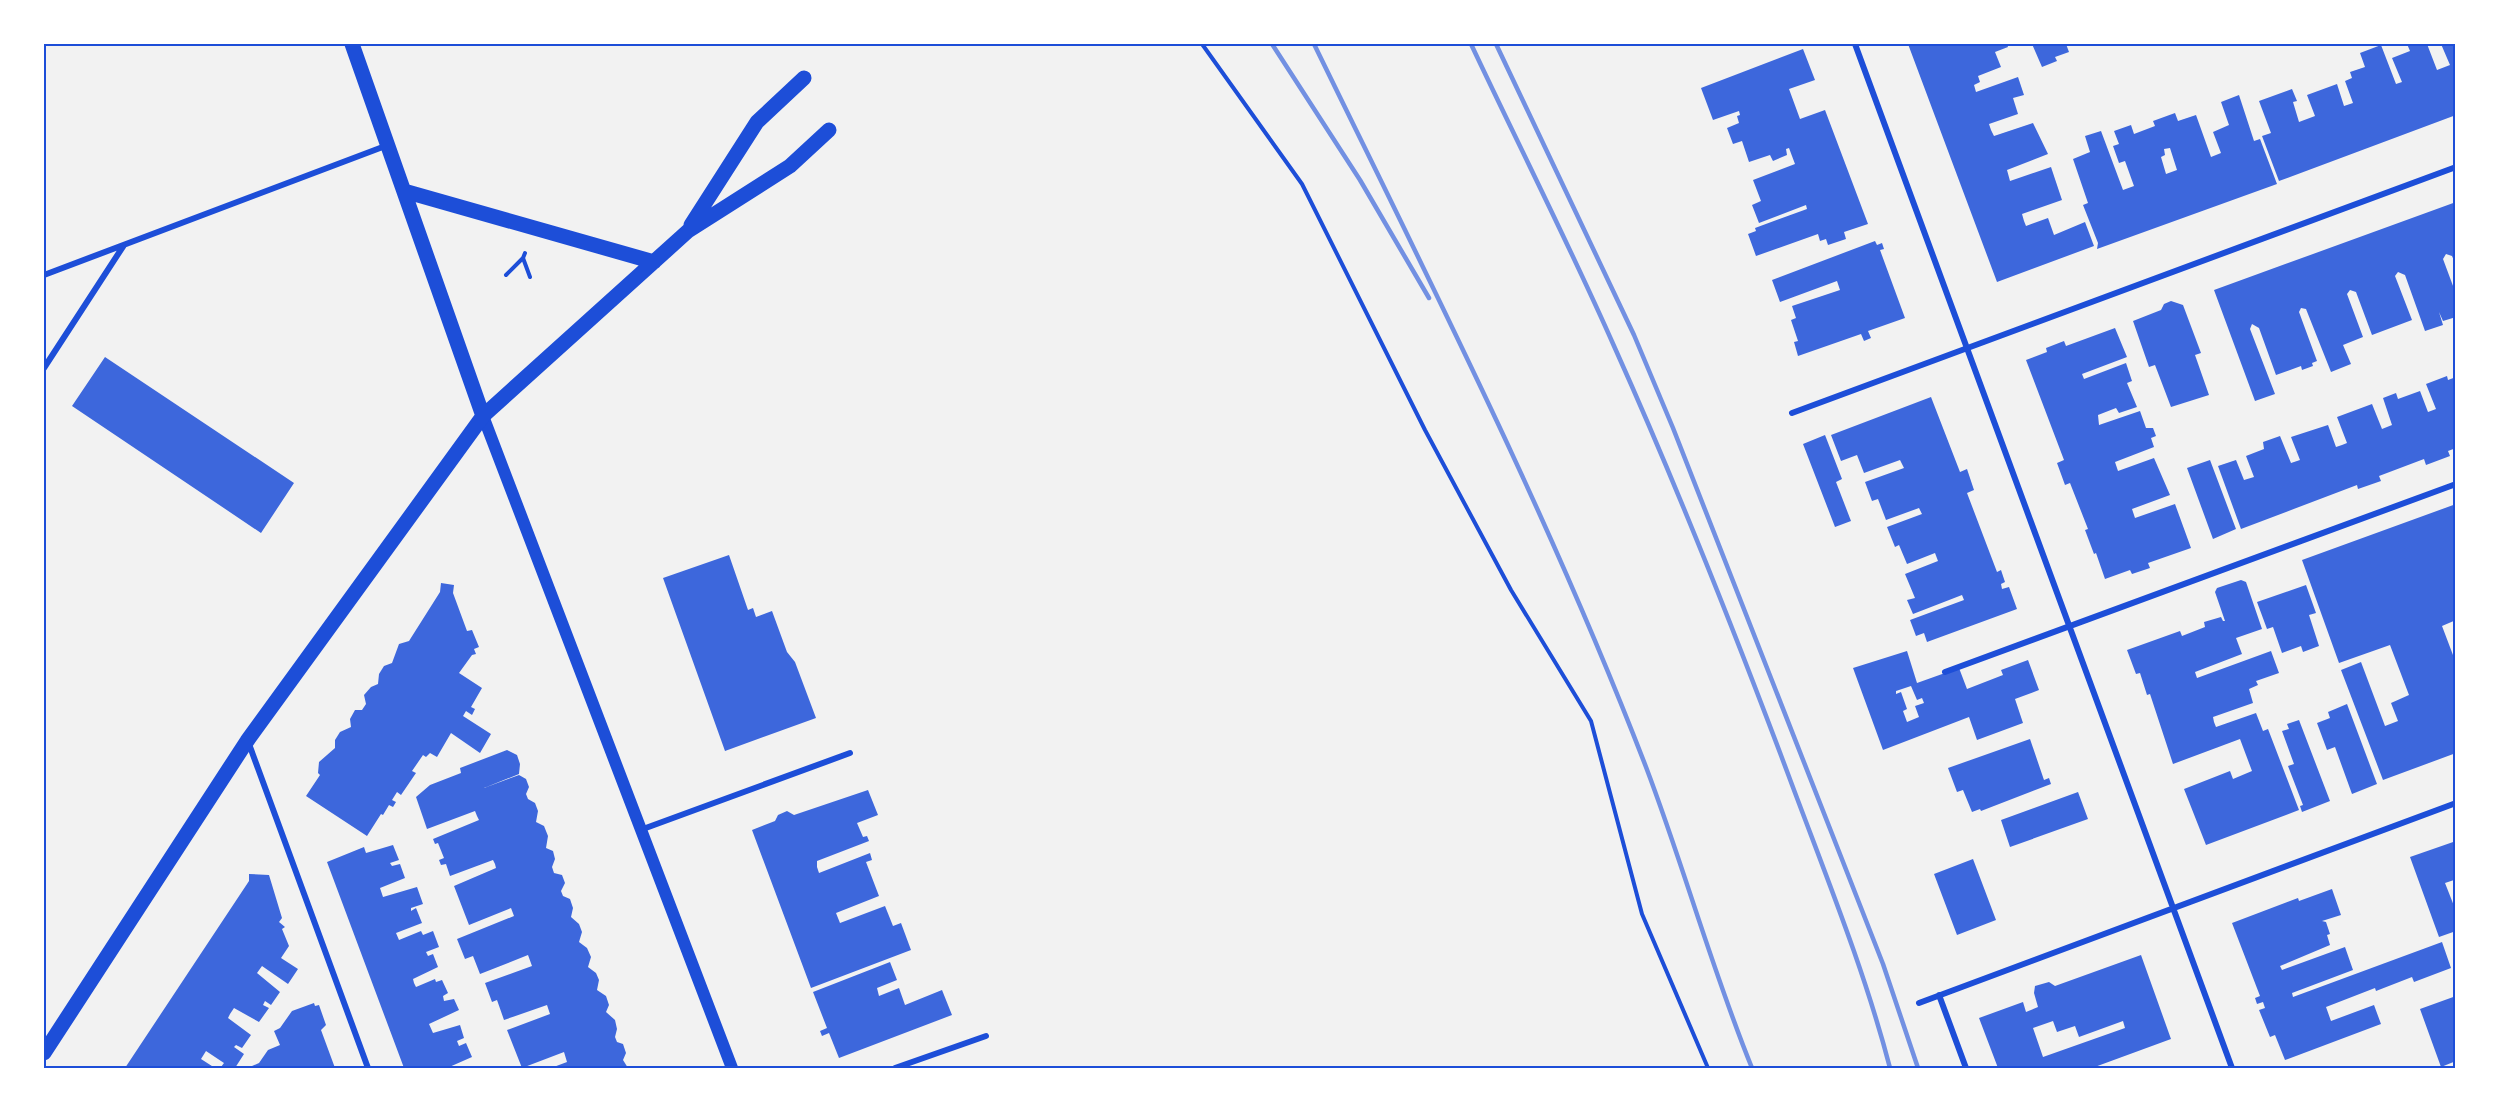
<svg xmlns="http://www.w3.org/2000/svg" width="2499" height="1112" font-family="'Varela Round',sans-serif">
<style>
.building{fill:#3d67dc;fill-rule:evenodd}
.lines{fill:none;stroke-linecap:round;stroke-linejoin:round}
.path{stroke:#1d4ed8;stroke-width:4}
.minor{stroke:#1d4ed8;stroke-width:6}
.secondary{stroke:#1d4ed8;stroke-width:12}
.primary{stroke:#1d4ed8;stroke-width:15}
.rail{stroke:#7290e2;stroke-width:4.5}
.neatline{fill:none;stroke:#1d4ed8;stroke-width:2}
</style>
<rect width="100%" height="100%" fill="#f2f2f2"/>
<path class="building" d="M1908,44H2007L2008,47L1995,52L2001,67L1978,76L1980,82L1974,85L1976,92L2018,77L2024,95L2013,98L2018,114L1989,124L1991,130L1994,136L2033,123L2048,154L2007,170L2010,181L2051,167L2062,200L2022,214L2024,221L2026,226L2048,218L2054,235L2085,222L2094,246L1997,282Z
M2032,44H2066L2069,52L2055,57L2057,61L2042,67Z
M2407,44H2427L2437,70L2450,65L2441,44H2456V115L2279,181L2262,136L2271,133L2259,101L2292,89L2297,101L2293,102L2299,122L2315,116L2307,95L2337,84L2344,106L2353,103L2345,81L2352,78L2350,72L2365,67L2360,53L2381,45L2396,84L2402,82L2392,58L2410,51Z
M1803,49L1815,80L1789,89L1800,119L1825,110L1868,224L1844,232L1846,239L1828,245L1826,239L1820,241L1818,234L1756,256L1748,234L1756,231L1755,228L1807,209L1806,205L1759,223L1752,205L1761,201L1753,180L1795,164L1789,148L1786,149L1787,155L1773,161L1770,155L1749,162L1742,141L1733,144L1727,128L1739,123L1737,116L1740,115L1739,111L1713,120L1701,88Z
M2239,95L2254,141L2260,139L2277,184L2097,249L2098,243L2083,205L2088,203L2073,159L2090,152L2085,136L2101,131L2123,190L2134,186L2125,161L2119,163L2113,146L2119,144L2114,131L2131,125L2134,134L2155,126L2153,121L2175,113L2178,121L2196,115L2211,157L2221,153L2213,132L2229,125L2221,102ZM2170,148L2177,170L2166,174L2161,157L2165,155L2164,149Z
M2456,202V265L2452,256L2446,254L2443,259L2456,294V317L2443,321L2439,312L2443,325L2425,331L2405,275L2398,272L2395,276L2412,320L2372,335L2356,292L2350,290L2347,294L2363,337L2343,345L2351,364L2331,372L2306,309L2301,308L2299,312L2317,361L2312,363L2313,366L2302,370L2301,366L2276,375L2259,328L2252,324L2250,329L2275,394L2255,401L2214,290Z
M1875,241L1877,245L1882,243L1884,249L1880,250L1905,318L1868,331L1871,338L1864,341L1861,334L1798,356L1794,342L1798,341L1791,320L1796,318L1792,306L1840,290L1837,281L1780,302L1772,280Z
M2171,301L2183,305L2201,353L2195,355L2209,395L2171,407L2155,365L2149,367L2133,321L2161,310L2164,304Z
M2115,328L2127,357L2082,374L2084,379L2126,363L2132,381L2127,383L2137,407L2119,413L2116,408L2098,415L2099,425L2140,411L2146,428H2153L2156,436L2151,438L2154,447L2115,462L2118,471L2154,458L2170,495L2132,509L2135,518L2175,504L2191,548L2148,563L2150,568L2132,574L2130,570L2105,579L2096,553L2094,554L2085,530L2088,529L2070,483L2065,485L2057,463L2064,460L2026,360L2047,352L2046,348L2064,341L2066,346Z
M105,357L294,483L261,533L72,406Z
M2447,376L2448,380L2456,377V448L2448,451L2450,456L2426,465L2424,459L2379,476L2381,481L2358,489L2357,485L2241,529L2218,466L2236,460L2244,480L2254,477L2246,456L2264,449L2263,442L2280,436L2291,463L2300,460L2291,437L2328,425L2336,447L2342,445L2347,443L2337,417L2372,404L2382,429L2392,425L2383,398L2396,393L2398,399L2420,391L2428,412L2436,409L2426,384Z
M1931,397L1960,472L1967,469L1974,490L1967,493L1997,572L2001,570L2005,582L2001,584L2002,589L2009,587L2017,609L1927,642L1924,633L1916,636L1910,620L1964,600L1962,595L1913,614L1907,600L1915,598L1905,574L1938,561L1935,553L1907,564L1899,545L1895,547L1887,527L1922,514L1919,508L1886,520L1878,499L1872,501L1865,482L1904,468L1900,460L1864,473L1857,455L1841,461L1831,435Z
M1825,435L1842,479L1836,482L1851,521L1835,527L1803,444Z
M2210,460L2236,529L2213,539L2187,468Z
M2456,504V620L2442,626L2456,663V753L2383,780L2341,670L2361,662L2385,726L2398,721L2391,703L2409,695L2390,645L2339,663L2302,560Z
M729,555L748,610L753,608L756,617L772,611L787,652L795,662L816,718L725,751L663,578Z
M2241,580L2246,582L2262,629L2236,638L2242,654L2195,672L2197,678L2271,651L2279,673L2256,681L2258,685L2249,689L2253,703L2213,717L2214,722L2216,727L2256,713L2263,731L2268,729L2299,810L2206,845L2184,789L2230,771L2233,779L2252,771L2240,739L2173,764L2150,694L2147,695L2140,673L2136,674L2127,650L2180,631L2182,636L2205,627L2204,622L2221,617L2223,621H2225L2215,592L2217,588Z
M441,583L454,585L453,593L467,631L472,630L479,647L474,649L476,654L472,655L459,673L482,688L471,707L475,709L472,715L466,711L463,716L491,734L480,753L451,733L437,757L430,753L426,757L423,755L412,771L416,773L401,795L397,792L392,800L396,802L393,807L389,805L383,815L381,814L367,836L306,796L320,775L318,773L319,762L335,748V740L340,732L351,727L350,719L355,710H362L366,704L364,695L371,687L378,684L379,674L384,666L392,663L399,644L409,641L440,592Z
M2306,585L2316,613L2309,615L2319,646L2303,652L2301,646L2282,653L2273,627L2267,629L2257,602Z
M1907,651L1917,683L1959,668L1967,689L2003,675L2001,670L2028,660L2039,690L2015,699L2023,723L1977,740L1969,717L1883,750L1853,668ZM1911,686L1917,700L1922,698L1924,703L1915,706L1919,717L1907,722L1903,711L1907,709L1901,692L1896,694V691Z
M2347,704L2377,784L2352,794L2335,747L2327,750L2317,723L2330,718L2328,712Z
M2299,720L2330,801L2302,812L2300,806L2303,805L2288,766L2294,764L2282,731L2289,729L2287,724Z
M2030,739L2044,780L2049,778L2051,784L1981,811L1980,809L1972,812L1963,790L1957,792L1948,768Z
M507,750L517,755L520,764L519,774L484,788L519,775L526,779L529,787L526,794L528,799L535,803L538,811L536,822L544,826L548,836L546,848L553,851L555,859L552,867L554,873L562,875L565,883L561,891L563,896L570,899L573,908L571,917L579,924L582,932L579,942L587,948L591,957L588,967L596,973L599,980L597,990L606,996L609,1005L606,1012L615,1020L617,1029L615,1037L617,1042L623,1044L626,1053L623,1060L628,1068H551L567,1062L564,1052L522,1068L507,1030L550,1014L547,1005L504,1020L497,1000L492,1002L485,983L532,966L528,955L480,974L473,956L465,959L457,939L514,916L511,908L469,925L454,886L496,868L495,864L493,860L450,876L446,864L441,865L439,860L444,858L438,843L435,844L433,839L479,820L477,816L475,811L427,829L416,797L430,785L461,773L460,768Z
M868,790L878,815L857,823L863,837L867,836L869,841L817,861V867L819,873L870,853L872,860L866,862L879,896L836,913L840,923L885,906L893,926L901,923L911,950L811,988L752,830L775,821L778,815L787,811L794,815Z
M2078,792L2088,819L2010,847L2001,820Z
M2456,841V884L2454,880L2445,883L2456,911V931L2439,937L2410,857Z
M393,845L399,860L390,863L392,866L400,864L405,878L380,888L383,897L417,887L423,904L411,908V911L416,908L422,923L396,933L399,940L421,931L423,935L433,931L439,947L426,952L428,956L433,954L438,967L413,979L414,983L416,987L435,979L436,982L442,980L448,993L443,996L444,1001L454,999L459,1010L429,1024L433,1033L460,1025L464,1038L457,1041L459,1046L466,1043L472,1057L447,1068H404L327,862L364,847L366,853Z
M1973,859L1996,920L1957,935L1934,874Z
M249,874L269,875L282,918L279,922L285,927L282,929L289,946L281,958L298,969L288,984L262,966L257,973L280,992L271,1005L265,1001L263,1005L269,1008L259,1022L234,1008L230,1014L228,1018L251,1035L242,1048L236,1045L234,1047L244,1054L235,1068L221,1067L224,1063L206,1051L201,1059L215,1068H125L249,881Z
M2332,889L2341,915L2322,921L2326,922L2330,934L2327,935L2330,945L2280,966L2282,970L2345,947L2353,970L2292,993L2293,997L2442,942L2451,968L2414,982L2412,977L2376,991L2375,988L2326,1007L2331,1021L2374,1005L2381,1024L2285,1060L2275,1035L2270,1037L2259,1010L2265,1008L2263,1002L2257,1004L2255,998L2260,996L2232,923L2298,898L2299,901Z
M2141,955L2171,1039L2092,1068H1998L1979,1018L2023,1002L2026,1012L2038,1007L2034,993L2035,986L2049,982L2055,986ZM2053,1021L2057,1032L2075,1026L2079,1037L2123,1021L2125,1028L2043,1057L2033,1028Z
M890,962L897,980L877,988L879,996L899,988L905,1005L942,990L952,1015L839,1058L829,1033L822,1036L820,1031L827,1028L813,992Z
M2456,996V1061L2441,1067L2420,1009Z
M314,1003L315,1006L319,1005L326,1025L321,1030L335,1068H253L252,1066L259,1063L268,1050L280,1045L274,1031L280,1028L292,1011Z"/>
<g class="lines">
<path class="path" d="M1202,44L1302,184L1425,430L1511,590L1591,721L1642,914L1708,1068
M523,258L530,277
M506,275L523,258L525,253"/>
<path class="minor" d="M1855,44L2232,1068
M44,275L388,145
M44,368L124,245
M1792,413L2456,167
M1945,672L2456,484
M249,744L368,1068
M643,829L850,753
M1939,995L1966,1068
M1919,1003L2456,803
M895,1068L986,1036"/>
<path class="secondary" d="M483,416L732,1068"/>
<path class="primary" d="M352,44L483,416
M404,191L654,262
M691,225L757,122L804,78
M44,1053L247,741L483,416L688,231L790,166L829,130"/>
<path class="rail" d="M1272,44L1360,180L1429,298
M1314,44C1430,282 1551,520 1646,767C1684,867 1712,970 1752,1068
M1471,44C1518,144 1569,244 1614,346C1677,486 1734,630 1788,774C1824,871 1864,968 1890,1068
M1496,44L1634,335L1673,428L1883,964L1918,1068"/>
</g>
<rect width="2499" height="1112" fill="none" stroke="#ffffff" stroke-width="90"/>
<rect x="45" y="45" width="2409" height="1022" class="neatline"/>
</svg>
